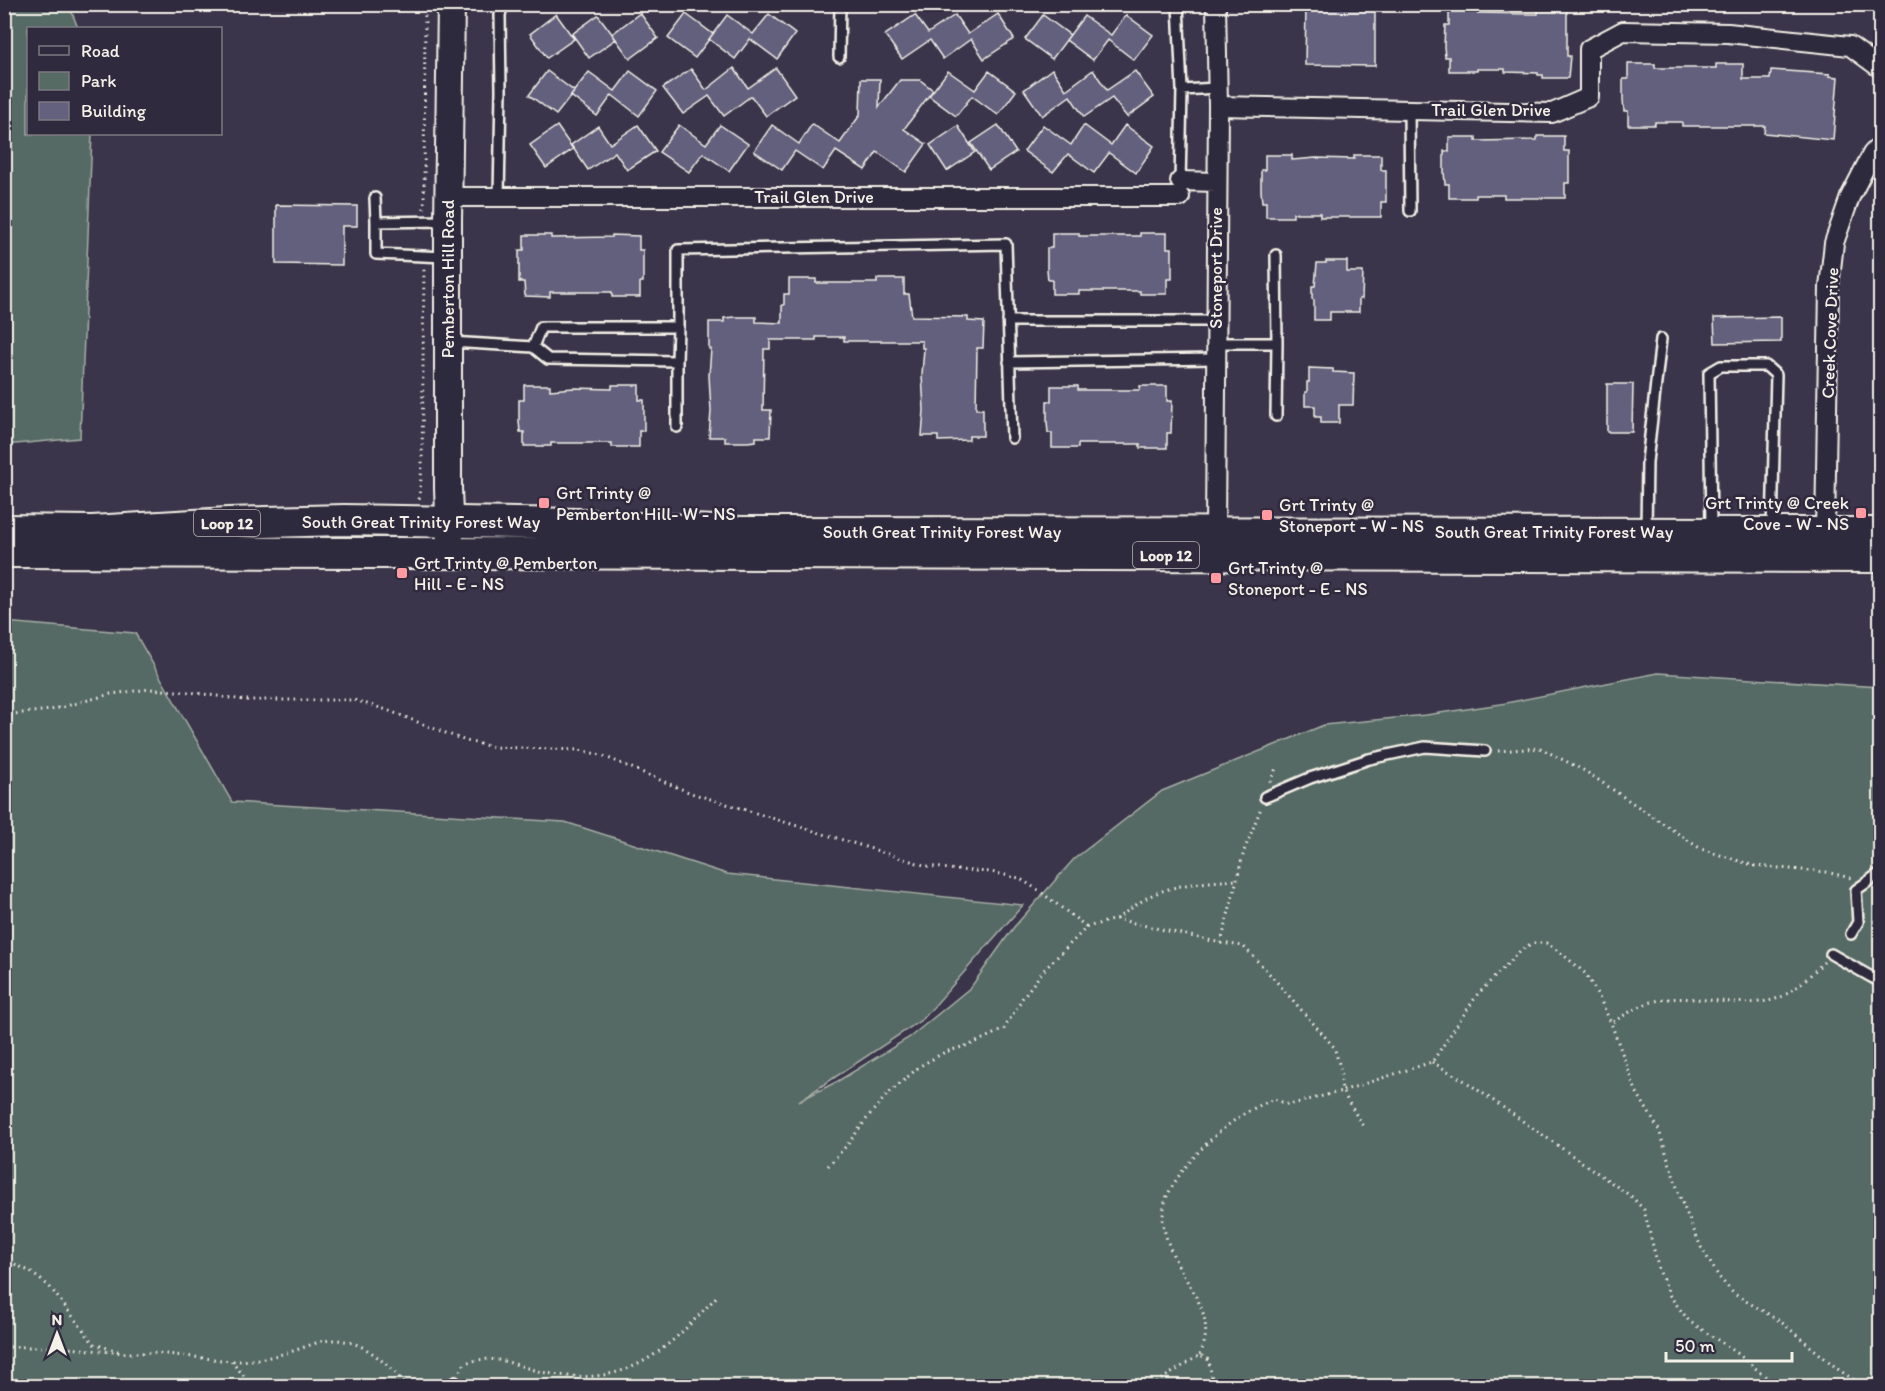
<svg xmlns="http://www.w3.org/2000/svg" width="1885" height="1391" font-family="Itim,sans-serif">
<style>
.green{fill:#576b65;stroke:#a6aea6;stroke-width:1.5}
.building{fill:#64617e;stroke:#f4f1e8;stroke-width:1.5}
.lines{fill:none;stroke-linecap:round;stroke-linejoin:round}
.lane-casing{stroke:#f4f1e8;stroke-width:14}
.street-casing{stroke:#f4f1e8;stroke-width:22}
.secondary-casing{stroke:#f4f1e8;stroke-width:30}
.primary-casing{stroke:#f4f1e8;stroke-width:34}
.path{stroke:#f4f1e8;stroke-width:3;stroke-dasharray:1.5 4.5;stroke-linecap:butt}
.lane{stroke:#2f2a3d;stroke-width:9}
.street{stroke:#2f2a3d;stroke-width:18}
.secondary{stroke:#2f2a3d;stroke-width:26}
.primary{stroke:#2f2a3d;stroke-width:30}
.poi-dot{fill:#ff9aa2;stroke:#2f2a3d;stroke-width:2}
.labels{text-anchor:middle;stroke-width:5;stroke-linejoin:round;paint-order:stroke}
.shield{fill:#2f2a3d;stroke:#b9b5b5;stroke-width:1.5}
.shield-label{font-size:16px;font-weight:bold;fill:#f4f1e8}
.street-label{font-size:18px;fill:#f4f1e8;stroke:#2f2a3d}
.poi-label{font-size:18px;fill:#f4f1e8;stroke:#2f2a3d;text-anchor:start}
</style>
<rect width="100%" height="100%" fill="#3a354a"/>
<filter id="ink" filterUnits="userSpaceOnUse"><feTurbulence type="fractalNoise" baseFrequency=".0167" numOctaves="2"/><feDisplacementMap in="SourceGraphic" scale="12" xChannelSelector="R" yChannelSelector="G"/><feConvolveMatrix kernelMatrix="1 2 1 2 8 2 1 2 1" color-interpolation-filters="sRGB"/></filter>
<g filter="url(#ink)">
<path class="green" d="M5,4L69,5L78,28H28V134H92L80,438L5,445Z
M4,622L135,633L232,802L565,822L727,874L1023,905L923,1019L799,1101L838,1081L910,1037L971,987L1014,927L1074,859L1162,791L1324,725L1426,715L1501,704L1658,673L1880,687V1386H5Z"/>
<path class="building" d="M1306,4H1375V66L1305,65Z
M1544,4H1567V56H1570L1568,78H1543V75H1538V73L1505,72V69H1477V71H1449V57H1445L1444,46L1445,25H1449V10H1477V13L1538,14V7H1544Z
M640,13L658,38L630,59L612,34Z
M556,14L574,39L547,58L530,34Z
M686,14L713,34L695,58L668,38Z
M769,14L795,34L777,59L750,39L735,59L709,39L727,15L753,34Z
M998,14L1014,39L984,59L971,39L943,59L930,40L902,59L885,35L915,15L928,33L955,15L968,34Z
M598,15L616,39L589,58L572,34Z
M1043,15L1070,35L1052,59L1025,39Z
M1126,15L1153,35L1134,60L1108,40L1093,60L1066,40L1084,16L1111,35Z
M1628,64H1655V68H1716V64H1743V79H1770L1771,70L1830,74L1829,76L1838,77L1833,140L1764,133L1765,126H1682V122H1655V125H1628V111H1624L1623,100V79H1628Z
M734,68L748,88L776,68L795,95L766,116L751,96L724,116L709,96L683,114L663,88L691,69L706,90Z
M1052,69L1066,90L1093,70L1107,90L1135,71L1154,97L1127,117L1112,98L1084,117L1070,96L1042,116L1024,90Z
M547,71L574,91L589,72L615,91L630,71L657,91L639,116L612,95L597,116L571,96L574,92L556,115L529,95Z
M948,71L975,90L989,71L1016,91L998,115L972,96L956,116L929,96Z
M861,79H880L879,107L900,80H920L933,90L904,129L926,144L906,172L877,152L865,170L836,151L823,170L795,151L782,170L754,151L772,125L799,144L812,124L840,143L860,115Z
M638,125L656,151L627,170L615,152L588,170L571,145L598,126L610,144Z
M679,125L706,144L720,125L748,144L729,171L703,153L689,172L659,152Z
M998,125L1016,152L989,170L971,143Z
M1043,125L1071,145L1084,125L1111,145L1125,125L1154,146L1136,173L1109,153L1094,173L1068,154L1053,172L1024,151Z
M557,126L573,149L546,168L530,145Z
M958,126L975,152L947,171L930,145Z
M1537,136H1564V151H1569V183H1565V198H1504V195H1476V198H1449V184H1445L1444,172V151H1449V137H1476V141L1537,140Z
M1265,155H1292V160L1316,158L1354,159V155H1381V170H1386V202H1381V217H1320V213H1293V217H1266V202H1262L1261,191V170H1265Z
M276,205L357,206V226H342V265L276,264Z
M1052,233H1079V236H1140V233H1167V248H1172V279H1167V294H1140V291H1079V294H1052V280H1048L1047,269V248H1052Z
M524,235H551V238L612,237V235L639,236V250H643V282H640V297H612V292H550V297L525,296L524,282H519V250H524Z
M1326,261H1347V272H1363L1362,299H1359V312H1330V320H1314V300L1312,299V286H1315L1317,263H1326Z
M789,279H816V283H877V279H904V294H909L912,316L968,317V321L984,322L983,348H977L976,409H983V436H969V440L938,441V436H922L924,410L922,375L924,348H922V341H844V337H816V340H770V349H764L763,410H771L770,437H756V441L747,442H725V437H709L711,411L709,376L711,349H709V322H724V318L735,317H756V322L782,323V305H784V294H789Z
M1781,317V342L1715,343L1714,318Z
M1309,368L1333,369V372L1354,373L1353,405H1339V423H1321V417H1315V406H1305V392H1307V382H1309Z
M1607,384H1633L1632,432H1607Z
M524,385H550V390L574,388L612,389V385H639V400H644V431H639V447H612V443H551V446H524V432H520L519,421V400H524Z
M1051,386H1078V390H1140V386H1167V401H1172L1171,433H1167V448H1140V444H1078V448H1052V433H1048L1047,422V401H1051Z"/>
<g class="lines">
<defs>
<path id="lane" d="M1178,4L1182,90L1217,88
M1879,4L1880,6
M839,57L840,4
M1409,110L1410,211
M1180,183L1182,90
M499,197L501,91L500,15L503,4
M375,198L376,222L445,221
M376,222V254L446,257
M1008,321H1216
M450,342L533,347L541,327H678V250L1006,244L1012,438
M1216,343H1277L1276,255
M533,347L548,359L677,361L678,327
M677,361V427
M1009,362L1216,359
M1276,416L1277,343
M1711,528L1709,373L1721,366H1766L1776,375L1772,530
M1646,530L1647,462L1661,339
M1265,797L1310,778L1369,759L1425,747L1485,751
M1851,934L1858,922L1856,890L1880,873
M1831,954L1880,982
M452,1386L455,1382"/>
<path id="street" d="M1218,106L1552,113L1589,97V49L1623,31L1728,33L1850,46L1880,68
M1180,181L1217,182
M448,197H1180
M1215,532L1218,106L1216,4
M1825,533L1829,287L1834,243L1850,197L1872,154L1880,145"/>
<path id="secondary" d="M450,541L448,488V221L451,4"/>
<path id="primary" d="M4,530L92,531L228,523L344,520L580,524L614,527L741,532L1880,533
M4,552L1880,557"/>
</defs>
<use href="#lane" class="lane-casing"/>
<use href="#street" class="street-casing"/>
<use href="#secondary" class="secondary-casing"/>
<use href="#primary" class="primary-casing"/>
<path class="path" d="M424,209L425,4
M419,499L422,467L424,267
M4,715L51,710L111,694L150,689L189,692L244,700H354L387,710L466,741L493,747L579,750L601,755L691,793L927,866L957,870L991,872L1019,878L1038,890L1087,927
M1498,751L1540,748L1585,771L1701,849L1755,866L1826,872L1851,878
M1270,782L1277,766
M1116,919C1128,911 1140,901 1152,895C1179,883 1209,882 1237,880
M1221,943L1243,946L1267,971L1334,1047L1340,1067L1342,1091L1432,1062L1477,995L1520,951L1532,943H1546L1561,953L1586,974L1599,997L1611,1023
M1824,962C1812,973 1799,987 1785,995C1750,1014 1692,990 1652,1002C1638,1006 1623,1016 1611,1023L1636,1091L1659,1130L1681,1200L1701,1247L1719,1277L1734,1294L1780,1321L1839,1370L1863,1386
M1432,1062L1465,1081L1632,1197L1644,1210L1659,1270L1670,1296L1689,1321L1737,1353L1777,1386
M828,1166L848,1144L871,1113L887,1095L920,1066L945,1052L972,1044L1004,1029L1023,997L1044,970L1087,927L1116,919L1221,943L1244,851L1261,808
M4,1259L29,1271L49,1286L94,1344L118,1351
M4,1347H56L126,1353H157L231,1361L244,1376L250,1386
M1200,1355C1219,1312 1185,1287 1171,1250C1167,1241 1163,1228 1163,1219C1163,1211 1165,1198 1169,1192C1183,1165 1215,1132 1241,1116C1251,1109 1263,1104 1274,1099L1289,1105L1342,1091L1364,1128
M233,1361C253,1361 273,1357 293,1351C306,1347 320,1340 334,1340C365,1340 388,1365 407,1386
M461,1371L465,1363C493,1354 510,1363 537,1371C627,1391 662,1355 719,1294
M1151,1386L1200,1355L1209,1360L1213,1386"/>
<use href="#lane" class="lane"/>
<use href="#street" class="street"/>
<use href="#secondary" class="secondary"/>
<use href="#primary" class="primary"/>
</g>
</g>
<g class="poi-dot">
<rect x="538" y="497" width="12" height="12" rx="3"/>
<rect x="1855" y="507" width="12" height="12" rx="3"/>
<rect x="1261" y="509" width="12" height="12" rx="3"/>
<rect x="396" y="567" width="12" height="12" rx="3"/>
<rect x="1210" y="572" width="12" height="12" rx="3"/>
</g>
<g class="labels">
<g class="shield">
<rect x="194" y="510" width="66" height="26" rx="4.5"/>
<rect x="1133" y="542" width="66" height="26" rx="4.5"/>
</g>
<g class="shield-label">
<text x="227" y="529">Loop 12</text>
<text x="1166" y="561">Loop 12</text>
</g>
<g class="street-label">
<text x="1491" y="116">Trail Glen Drive</text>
<text x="814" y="203">Trail Glen Drive</text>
<text transform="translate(1216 268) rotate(-90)" y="6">Stoneport Drive</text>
<text transform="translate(448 279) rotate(-90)" y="6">Pemberton Hill Road</text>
<text transform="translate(1830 333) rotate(-88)" y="6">Creek Cove Drive</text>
<text x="421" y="528">South Great Trinity Forest Way</text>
<text x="942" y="538">South Great Trinity Forest Way</text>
<text x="1554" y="538">South Great Trinity Forest Way</text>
</g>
<g class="poi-label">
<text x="556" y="499">Grt Trinty @<tspan x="556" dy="21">Pemberton Hill- W - NS</tspan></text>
<text x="1849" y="509" text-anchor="end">Grt Trinty @ Creek<tspan x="1849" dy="21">Cove - W - NS</tspan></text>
<text x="1279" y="511">Grt Trinty @<tspan x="1279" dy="21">Stoneport - W - NS</tspan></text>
<text x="414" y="569">Grt Trinty @ Pemberton<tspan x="414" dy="21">Hill - E - NS</tspan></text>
<text x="1228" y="574">Grt Trinty @<tspan x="1228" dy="21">Stoneport - E - NS</tspan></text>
</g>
</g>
<rect width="1885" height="1391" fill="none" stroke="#2f2a3d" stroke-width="24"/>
<rect x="12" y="12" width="1861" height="1367" fill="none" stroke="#f4f1e8" stroke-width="2" filter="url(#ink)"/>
<rect x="27" y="27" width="195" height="108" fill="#2f2a3d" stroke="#7e7a81" stroke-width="1.5"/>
<rect x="39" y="46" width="30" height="9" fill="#2f2a3d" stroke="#7e7a81" stroke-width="1.5"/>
<text x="81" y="57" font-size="18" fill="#f4f1e8">Road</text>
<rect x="39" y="72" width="30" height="18" fill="#576b65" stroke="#7e7a81" stroke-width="1.5"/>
<text x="81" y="87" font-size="18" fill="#f4f1e8">Park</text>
<rect x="39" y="102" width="30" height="18" fill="#64617e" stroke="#7e7a81" stroke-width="1.5"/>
<text x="81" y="117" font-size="18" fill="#f4f1e8">Building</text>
<g transform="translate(57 1334)" stroke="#2f2a3d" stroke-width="4.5" paint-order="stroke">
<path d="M0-4.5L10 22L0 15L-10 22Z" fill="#f4f1e8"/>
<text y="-9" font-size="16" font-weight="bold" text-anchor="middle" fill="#f4f1e8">N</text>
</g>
<path d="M1666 1352v9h126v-9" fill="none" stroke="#f4f1e8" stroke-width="3"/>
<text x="1675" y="1352" font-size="18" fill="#f4f1e8" stroke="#2f2a3d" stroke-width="4.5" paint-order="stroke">50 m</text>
</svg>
